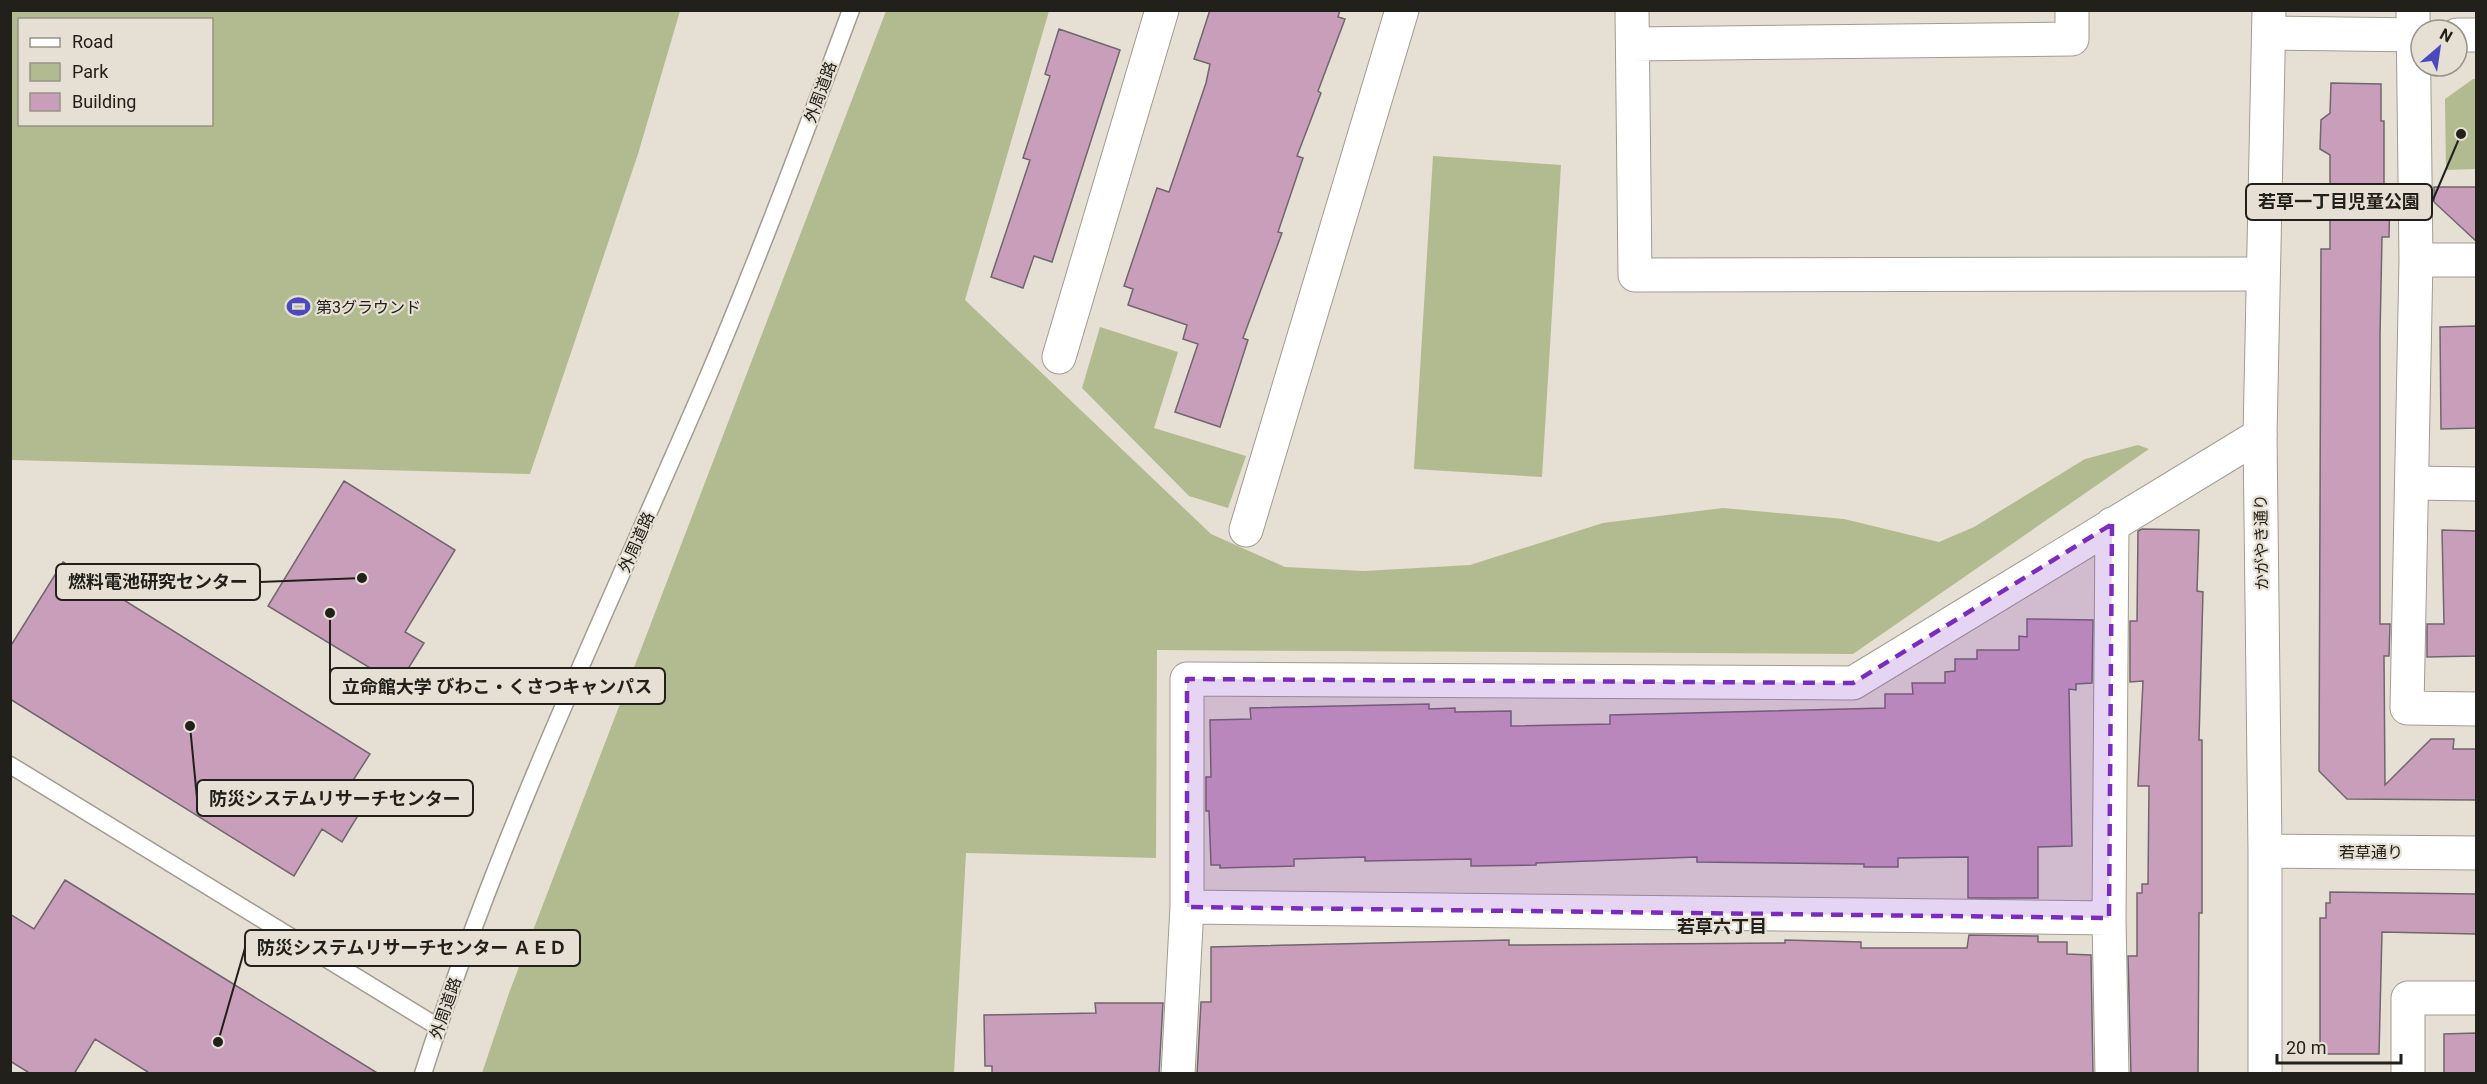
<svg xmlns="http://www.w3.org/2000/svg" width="2487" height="1084" font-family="Roboto,'Noto Sans JP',sans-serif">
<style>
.green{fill:#b2bb8f;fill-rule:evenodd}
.building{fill:#c89ebb;stroke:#71666d;stroke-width:1.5}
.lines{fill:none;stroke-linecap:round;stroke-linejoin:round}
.lane-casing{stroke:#a19c8f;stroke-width:19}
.street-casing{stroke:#a19c8f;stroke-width:35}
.secondary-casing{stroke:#a19c8f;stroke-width:35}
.lane{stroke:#fff;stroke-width:16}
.street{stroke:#fff;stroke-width:33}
.secondary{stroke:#fff;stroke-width:33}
.marked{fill:#7b2cbf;fill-opacity:0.2;stroke:#7b2cbf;stroke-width:4.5;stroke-dasharray:12 8;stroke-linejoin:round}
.labels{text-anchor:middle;stroke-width:4.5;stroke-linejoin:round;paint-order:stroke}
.street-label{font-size:16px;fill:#22201b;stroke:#e5e0d3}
.poi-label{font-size:16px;fill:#22201b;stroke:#e5e0d3;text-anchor:start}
.neighbourhood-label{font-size:18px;font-weight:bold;fill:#22201b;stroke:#e5e0d3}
.leader{fill:none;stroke:#22201b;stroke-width:2}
.callout-dot{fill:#22201b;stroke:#e5e0d3;stroke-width:2}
.callout{fill:#e5e0d3;stroke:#22201b;stroke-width:2}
.callout-label{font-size:18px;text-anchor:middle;font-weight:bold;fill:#22201b}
</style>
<rect width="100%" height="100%" fill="#e5e0d3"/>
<path class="green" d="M11,10L680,11L638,154L530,474L11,460ZM20,20H212V124H20Z
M886,11H1049L965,300L1211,534L1285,567L1364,571L1470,565L1603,523L1723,508L1844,519L1939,542L1974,527L2085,459L2138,445L2149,449L1853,654L1157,650L1156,858L966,853L954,1073H482L509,993Z
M2473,79H2476V169L2446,170L2445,99Z
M1433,156L1561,165L1542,477L1414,469Z
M1100,327L1178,352L1154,428L1246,456L1228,508L1189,496L1082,388Z"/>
<path class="building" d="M1210,10H1340L1338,17L1345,19L1318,91L1321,93L1297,156L1303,158L1278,232L1282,233L1243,338L1248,340L1220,427L1175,412L1198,344L1183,339L1187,325L1128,305L1133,289L1124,286L1157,188L1169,192L1206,83L1210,64L1194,59Z
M1059,29L1120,50L1052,262L1034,256L1023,288L991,277L1030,160L1023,158L1050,76L1045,74Z
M2331,83L2381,84V121H2384V188H2390L2389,237H2382L2380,335V624H2390L2389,656H2384L2385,785L2431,739H2454L2453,749H2476V800L2347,799L2319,771L2321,249H2330V155L2320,149L2321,120L2330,113Z
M2434,187H2476V241L2434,202Z
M2476,326V428L2441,429L2440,327Z
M344,481L455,550L405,632L424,643L398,685L268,606Z
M2142,529L2199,530L2197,591L2203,592L2199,740H2202V913H2199L2198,1074H2131L2128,956H2137V893H2142V884H2148L2149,786H2138L2143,681L2130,682V621H2137L2138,531Z
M2442,530L2476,531V656L2427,657V624H2444Z
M63,562L370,754L352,782L371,794L342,842L322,829L294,876L10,699V647Z
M2027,619L2093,620L2092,683L2076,684V690L2069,689L2072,846L2038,847V898H1968V857L1898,858V867H1864V864L1697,862V857L1536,863V865L1471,866V859L1365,861V857L1294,859V866L1220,868V865H1211L1209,811H1206V777H1211L1210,720L1251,719L1250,708L1429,704V709L1455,708V712L1511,711V726L1610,724V715L1885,708V694H1913L1912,683H1945V672L1955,671V659H1977V650H2019V636L2027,637Z
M65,880L379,1074H151L95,1039L74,1074H31L10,1061V914L34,929Z
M2330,892L2476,894V934L2382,932L2379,1054H2320V918H2326V903H2330Z
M1969,935L2038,936V942H2067V954L2091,955L2093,1074H1197L1201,1002H1211V947L1509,940V945L1785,943V940L1861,942V948H1967Z
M1095,1003H1163L1159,1074H992V1066H985L984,1015L1096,1013Z
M2476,1033V1074H2444V1034Z"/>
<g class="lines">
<defs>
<path id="lane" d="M10,765L438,1027
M423,1074C498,837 606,613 704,386C757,262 804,136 851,10"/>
<path id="street" d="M1632,10L1635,275L2262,274
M2413,10L2416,260L2407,708L2476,709
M2269,33L2421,35
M2457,35H2476
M1633,44L2072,39V10
M2416,260H2476
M1059,357L1162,10
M2414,483L2476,484
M2112,524L2109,918L2112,1074
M1246,530L1402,10
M1187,907L2109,918
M1178,1074L1187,907V679L1853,683L2260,435
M2408,1074V998H2476"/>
<path id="secondary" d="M2265,851L2476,853
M2265,1074V851L2260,435L2269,10"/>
</defs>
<use href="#lane" class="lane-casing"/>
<use href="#street" class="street-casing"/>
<use href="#secondary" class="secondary-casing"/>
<use href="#lane" class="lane"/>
<use href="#street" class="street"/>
<use href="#secondary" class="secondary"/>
</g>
<path class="marked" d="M2112,524L2109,918L1187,907V679L1853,683Z"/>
<defs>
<symbol id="stadium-bare" viewBox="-9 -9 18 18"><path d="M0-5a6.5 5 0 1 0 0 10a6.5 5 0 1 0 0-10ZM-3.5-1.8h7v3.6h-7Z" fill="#4c49c0" stroke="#e5e0d3" stroke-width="2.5" paint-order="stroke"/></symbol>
</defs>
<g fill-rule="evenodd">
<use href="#stadium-bare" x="282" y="290" width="33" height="33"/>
</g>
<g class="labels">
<g class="street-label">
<text transform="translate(820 92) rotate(-70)" y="6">外周道路</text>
<text transform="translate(636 542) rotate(-66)" y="6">外周道路</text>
<text transform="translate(2261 542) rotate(-91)" y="6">かがやき通り</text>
<text x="2371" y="858">若草通り</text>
<text transform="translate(445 1008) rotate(-71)" y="6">外周道路</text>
</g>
<g class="poi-label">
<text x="316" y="313">第3グラウンド</text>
</g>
<g class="neighbourhood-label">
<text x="1722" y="933">若草六丁目</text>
</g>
</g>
<path class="leader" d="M2461 134L2432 202M362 578L260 582M330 613L330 686M190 726L197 798M218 1042L245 948"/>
<g class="callout-dot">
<circle cx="2461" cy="134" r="6"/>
<circle cx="362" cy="578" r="6"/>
<circle cx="330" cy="613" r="6"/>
<circle cx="190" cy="726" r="6"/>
<circle cx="218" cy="1042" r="6"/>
</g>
<g class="callout">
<rect x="2246" y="184" width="186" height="36" rx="6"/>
<rect x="56" y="564" width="204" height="36" rx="6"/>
<rect x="330" y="668" width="335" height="36" rx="6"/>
<rect x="197" y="780" width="276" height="36" rx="6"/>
<rect x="245" y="930" width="335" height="36" rx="6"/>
</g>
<g class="callout-label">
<text x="2339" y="208">若草一丁目児童公園</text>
<text x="158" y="588">燃料電池研究センター</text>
<text x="497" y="693">立命館大学 びわこ・くさつキャンパス</text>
<text x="335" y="805">防災システムリサーチセンター</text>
<text x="412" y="954">防災システムリサーチセンター ＡＥＤ</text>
</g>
<rect width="2487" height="1084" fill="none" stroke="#22201b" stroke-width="24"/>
<rect x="18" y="18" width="195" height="108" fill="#e5e0d3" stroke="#979389" stroke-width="1.5"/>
<rect x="30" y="38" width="30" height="9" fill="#ffffff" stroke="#979389" stroke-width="1.5"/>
<text x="72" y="48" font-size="18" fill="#22201b">Road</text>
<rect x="30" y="63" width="30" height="18" fill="#b2bb8f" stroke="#979389" stroke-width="1.5"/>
<text x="72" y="78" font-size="18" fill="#22201b">Park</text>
<rect x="30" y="93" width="30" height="18" fill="#c89ebb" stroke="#979389" stroke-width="1.5"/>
<text x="72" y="108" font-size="18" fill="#22201b">Building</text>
<g transform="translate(2439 48) rotate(29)"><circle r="28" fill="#e5e0d3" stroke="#979389" stroke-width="1.5"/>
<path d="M0-4.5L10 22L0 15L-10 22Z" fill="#4c49c0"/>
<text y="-9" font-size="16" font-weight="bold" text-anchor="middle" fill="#22201b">N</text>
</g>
<path d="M2277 1054v9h124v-9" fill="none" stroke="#22201b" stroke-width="3"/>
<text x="2286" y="1054" font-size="18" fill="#22201b" stroke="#e5e0d3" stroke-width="4.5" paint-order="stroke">20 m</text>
</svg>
